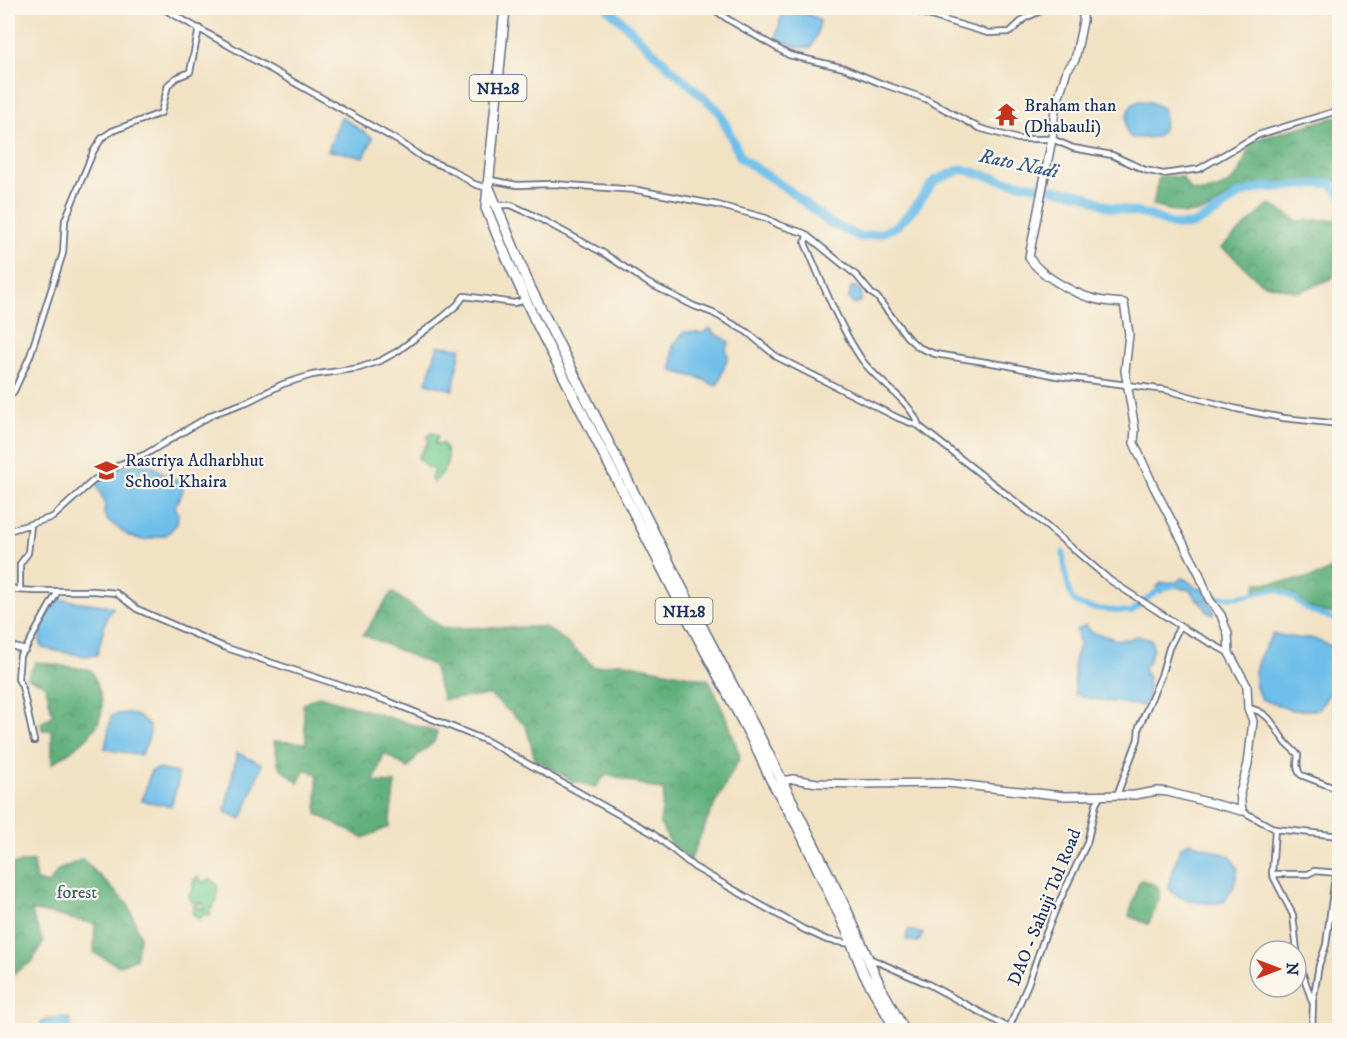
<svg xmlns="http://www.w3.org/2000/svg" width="1347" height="1038" font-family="'IM FELL DW Pica',serif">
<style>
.grass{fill:#77cd91;stroke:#497e78;stroke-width:1.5}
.forest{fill:url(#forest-crowns);stroke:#3e706c;stroke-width:1.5}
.water{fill:#6dbee9;stroke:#4476a4;stroke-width:1.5}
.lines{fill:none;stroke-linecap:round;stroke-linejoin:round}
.canal{stroke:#6dbee9;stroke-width:5}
.river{stroke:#6dbee9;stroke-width:9}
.street-casing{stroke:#666e82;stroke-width:8}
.secondary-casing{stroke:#666e82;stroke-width:10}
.highway-casing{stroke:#666e82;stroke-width:12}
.street{stroke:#fff;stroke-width:4.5}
.secondary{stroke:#fff;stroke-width:7}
.highway{stroke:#fff;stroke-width:9}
.labels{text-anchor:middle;stroke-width:4.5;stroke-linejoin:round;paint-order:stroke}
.shield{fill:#fbf7ec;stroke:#5e6b89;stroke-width:1.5}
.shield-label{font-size:16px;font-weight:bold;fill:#1b2f5e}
.poi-label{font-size:18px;fill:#1b2f5e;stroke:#fbf7ec;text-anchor:start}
.park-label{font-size:18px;fill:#375e6d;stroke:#fbf7ec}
.street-label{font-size:18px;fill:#1b2f5e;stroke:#fbf7ec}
.water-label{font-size:20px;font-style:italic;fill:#345a88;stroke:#fbf7ec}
</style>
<defs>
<pattern id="forest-crowns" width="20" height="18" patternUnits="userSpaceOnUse" patternTransform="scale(1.5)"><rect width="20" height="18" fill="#61b07b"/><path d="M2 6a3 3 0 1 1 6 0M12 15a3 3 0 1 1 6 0" fill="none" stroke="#4f9068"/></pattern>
</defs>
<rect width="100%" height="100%" fill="#fbf7ec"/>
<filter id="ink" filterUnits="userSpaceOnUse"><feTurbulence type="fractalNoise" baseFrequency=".0167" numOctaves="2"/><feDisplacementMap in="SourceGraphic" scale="12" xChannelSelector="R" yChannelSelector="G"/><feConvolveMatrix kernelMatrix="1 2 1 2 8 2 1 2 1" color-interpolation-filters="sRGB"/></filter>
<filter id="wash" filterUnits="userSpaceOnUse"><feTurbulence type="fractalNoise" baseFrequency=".008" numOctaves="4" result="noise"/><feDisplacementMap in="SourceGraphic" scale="24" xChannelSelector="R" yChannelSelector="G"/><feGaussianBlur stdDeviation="1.35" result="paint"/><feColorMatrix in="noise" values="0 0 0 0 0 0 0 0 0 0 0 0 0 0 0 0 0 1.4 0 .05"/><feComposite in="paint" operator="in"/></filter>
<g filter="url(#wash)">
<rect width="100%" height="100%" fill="#f1e2c4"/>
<path class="grass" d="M432,433L438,436L435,444H443C453,460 445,472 433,483L431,478L434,471L431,468H427L418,457L428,443V436Z
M197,877L202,882L210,879L217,884C218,895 218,903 209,911L211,915L204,914L199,919L193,914V909L195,905L204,910L202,903H194L190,900L189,894L193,891V882Z"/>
<path class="forest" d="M1339,116V182L1334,179L1260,184L1238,190L1212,208L1201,212L1185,214L1153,206L1159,176L1182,177L1190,190C1209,195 1231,188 1241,169C1245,161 1247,150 1251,141Z
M1270,204L1297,221L1339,219L1333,278L1299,292L1261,283L1234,257L1221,248Z
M1339,554V614C1321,613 1303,608 1292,593L1255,590L1257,583C1273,583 1317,580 1329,570C1333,566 1336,559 1339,554Z
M392,592L443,628L544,627L559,636L595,667L621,662L709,680L729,724L740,757L711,812L690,860L671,844L660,824L664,791L607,774L595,787L573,781L535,759L526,726L490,695L443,700L433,665L363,635Z
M36,662L91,670C96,681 102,694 102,706C102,734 71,750 52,764V730H42L41,723L53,715C49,704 49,694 44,684L27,678Z
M319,696L437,732L434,742L417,756L408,768L384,753L374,782L395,783L389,827L363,838L317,814V774L305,769L298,783L279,766L274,741L306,743L303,704Z
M83,859L129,906L140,936L136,958L119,966L94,953L95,924L31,910L43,943L32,962L8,977V865L33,861L36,881L49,884L58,870Z
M1142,880C1146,882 1154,884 1157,886C1164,891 1152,918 1148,924L1129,916L1139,882Z"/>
<path class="water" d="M787,10C798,11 811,13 820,21L817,34L811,48L796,47L776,38L782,14Z
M1140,101L1150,102L1163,108C1166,118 1165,129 1157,137L1132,138L1127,133C1125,120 1126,105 1140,101Z
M341,117L373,138L364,157C351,155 341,151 328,151Z
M851,287H855L861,291V301L854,305L849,299Z
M710,328C714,337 724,335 729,343L726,349L728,356L718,384L714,385L700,378L672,371L673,346L684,332L703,333Z
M438,346L461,348L453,390L426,383Z
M134,464L153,466L168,477L181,481C186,492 179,497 175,506L178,513L177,524L166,535L143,540L129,536L107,520L104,514L105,503L96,484L118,468Z
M1181,578L1185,579L1198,589L1203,588L1204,595L1215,611L1213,615L1206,611V608L1201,604V600L1198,601L1190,590L1170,586L1161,593L1156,588L1161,583L1178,582Z
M57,599L111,606L113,608L107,616L97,655L85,656L42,648C35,630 50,614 57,599Z
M1086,625L1091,632L1118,640L1129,639L1137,636L1151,639L1153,648L1148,663L1144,666L1145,675L1149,676L1147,702L1141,706C1130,704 1081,699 1075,694L1074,661L1080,643L1076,630Z
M1273,634L1297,638H1311L1339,649V663L1331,684L1330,692L1320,708L1314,710H1291L1261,699C1247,673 1260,655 1273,634Z
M129,713C156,723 153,729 142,753L140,755L105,749L111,717L116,714Z
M237,753L262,764L242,819L225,812Z
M158,769L177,773L178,782L171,806L142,801L151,771Z
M1189,842L1230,856L1238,869L1234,886L1224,902C1206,905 1177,903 1168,886L1180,848Z
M908,930L923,934L918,942L906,940Z
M64,1017L70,1019L71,1030H41V1023L48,1019Z"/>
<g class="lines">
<path class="canal" d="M1063,552C1064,563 1067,595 1075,602C1082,610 1119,610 1131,612L1158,590L1177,585
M1206,594L1212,597H1238L1276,589L1292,597L1308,610L1331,618L1340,624"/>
<path class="river" d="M608,8L668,66L719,111L741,158L790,191L831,224L861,237L881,233L897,226L915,207L934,181L962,169L1006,181L1082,194L1109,207L1148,215L1173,225H1192L1218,211L1238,195L1259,188L1332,183L1340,194"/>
</g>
</g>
<g filter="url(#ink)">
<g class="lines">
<defs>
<path id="street" d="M162,8L400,142L423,158L452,170L474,184L487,188
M712,8L729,20L789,55L844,68L880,83L926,99L979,128L1018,139H1052L1073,148L1112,155L1145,170L1163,174L1199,169L1258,135L1340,110
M904,8L988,33L1010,32L1025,18L1045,9L1059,8
M1069,8L1076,11L1083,12
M490,180L517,185L552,184L637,190L718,205L766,218L779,225L804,233L857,276L871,293L877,297L907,337L918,347L935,354L1005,365L1057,376L1166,390L1237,409L1283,418L1340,424
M497,205H511L531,214L605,254L648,283L694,306L713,313L747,332L777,357L898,418L919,426L1038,519L1111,581L1188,631L1229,653
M807,236L805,243C822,282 838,324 862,360C878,383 910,399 919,426
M8,398L14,391L30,356L63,253L65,220L93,152L102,138L112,131L161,113L168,85L176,78L190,72L199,28
M8,531L53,517L94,480L121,464L146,454L213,414L247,402L283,384L312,375L359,368L380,361L398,351L443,317L457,305L464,296L514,303L526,300
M8,586L17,590L35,591H94L116,593L137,609L224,647L390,702L487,741L652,833L694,867L803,929L827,940L851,944
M20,589V564L28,553L31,525
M8,645L25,650
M1248,708C1273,713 1273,728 1287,744C1291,748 1295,751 1298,755C1297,762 1296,770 1301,775L1332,787L1340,794
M34,741L22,686L18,679L20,655L25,650L58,591
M1117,795L1138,739L1139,727L1161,676L1169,648L1180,626
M1242,811L1275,829L1340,836
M1275,829L1272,874L1293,915L1298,960L1313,1004L1312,1030
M1272,874H1308L1314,871L1338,873
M869,958L928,984L1013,1030
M1313,1001L1319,965L1326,945L1334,884L1340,866
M1009,1028L1028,984L1044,938L1059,902L1087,843L1096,804L1101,795
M1260,1030H1280"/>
<path id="secondary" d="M782,781L793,779L817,783L860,784L947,783L1064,796L1135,795L1157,791L1168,792L1242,811L1240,793L1248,764L1253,721L1248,708L1247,686L1229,653L1228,634L1221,615L1209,599L1199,573L1154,487L1134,443L1135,429L1125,371L1129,334L1124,303C1113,302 1102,302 1091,298C1073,293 1038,274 1029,257L1052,139L1055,109L1067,70L1075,60L1083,21V8"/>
<path id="highway" d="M505,8L486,208L508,261L535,320L687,617L755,745L771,780L798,827L847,931L864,974L896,1030
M489,188L529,285L689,602L762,741L847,911L880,986L904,1030"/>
</defs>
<use href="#street" class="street-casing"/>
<use href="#secondary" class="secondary-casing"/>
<use href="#highway" class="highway-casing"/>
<use href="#street" class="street"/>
<use href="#secondary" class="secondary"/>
<use href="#highway" class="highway"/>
</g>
</g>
<defs>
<symbol id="temple-bare" viewBox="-9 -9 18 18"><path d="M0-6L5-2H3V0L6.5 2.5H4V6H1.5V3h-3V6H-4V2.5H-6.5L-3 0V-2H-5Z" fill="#c8321e" stroke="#fbf7ec" stroke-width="2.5" paint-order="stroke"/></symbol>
<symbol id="school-bare" viewBox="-9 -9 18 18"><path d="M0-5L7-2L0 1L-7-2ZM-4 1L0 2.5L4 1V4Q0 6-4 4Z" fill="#c8321e" stroke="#fbf7ec" stroke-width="2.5" paint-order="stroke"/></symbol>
</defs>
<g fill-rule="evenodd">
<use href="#temple-bare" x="990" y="98" width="33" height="33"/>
<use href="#school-bare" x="90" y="454" width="33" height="33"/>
</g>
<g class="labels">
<g class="shield">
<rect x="469.5" y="75" width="57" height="26" rx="4.5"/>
<rect x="655.5" y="598" width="57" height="26" rx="4.5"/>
</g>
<g class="shield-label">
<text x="498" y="94">NH28</text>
<text x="684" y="617">NH28</text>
</g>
<g class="poi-label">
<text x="1024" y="111">Braham than<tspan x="1024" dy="21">(Dhabauli)</tspan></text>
<text x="125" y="466">Rastriya Adharbhut<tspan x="125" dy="21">School Khaira</tspan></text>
</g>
<g class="park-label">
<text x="77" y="898">forest</text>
</g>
<g class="street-label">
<text transform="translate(1044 907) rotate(-68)" y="6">DAO - Sahuji Tol Road</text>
</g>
<g class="water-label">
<text transform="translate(1019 163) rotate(12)" y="7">Rato Nadi</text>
</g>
</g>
<rect width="1347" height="1038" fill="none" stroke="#fbf7ec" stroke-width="30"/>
<g transform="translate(1278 969) rotate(90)"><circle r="28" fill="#fbf7ec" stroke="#a1a7b3" stroke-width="1.5"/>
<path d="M0-4.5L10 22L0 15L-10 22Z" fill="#c8321e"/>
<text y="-9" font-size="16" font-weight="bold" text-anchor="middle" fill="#1b2f5e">N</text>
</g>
</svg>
